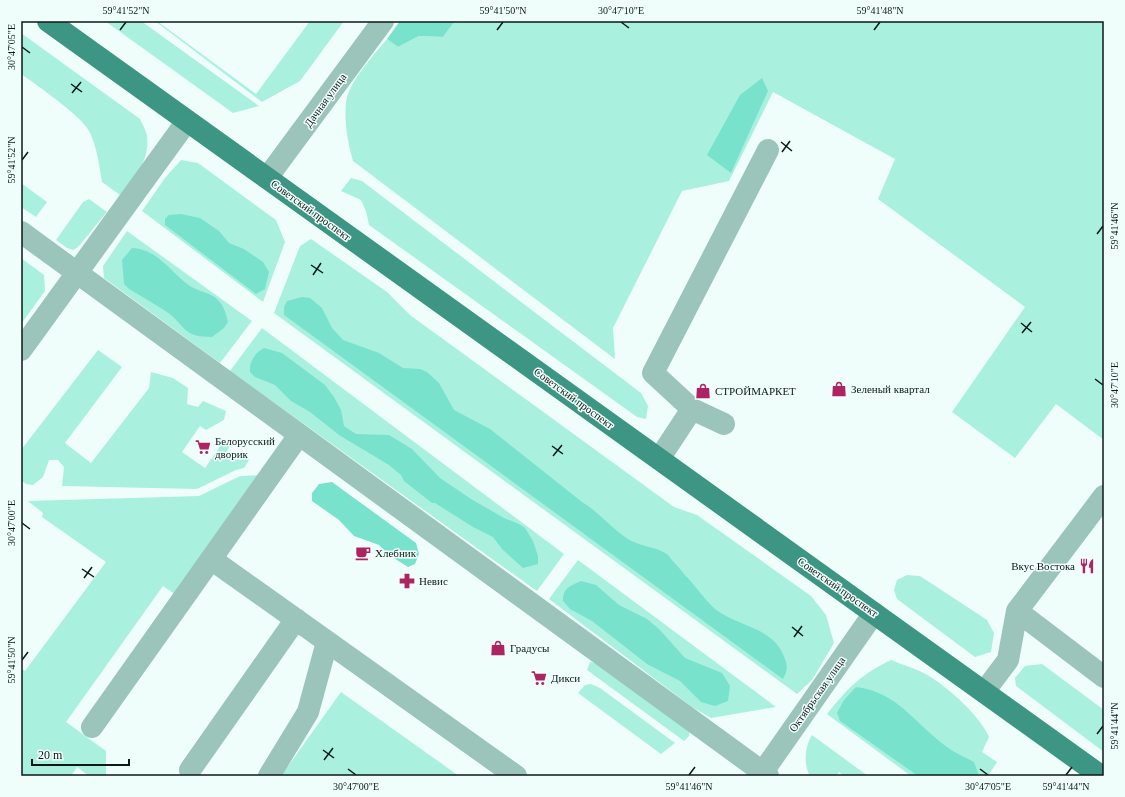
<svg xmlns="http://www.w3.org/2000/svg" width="1125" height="797" font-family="'Times New Roman',serif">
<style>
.green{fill:#a9f0df}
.forest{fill:#79e2cc}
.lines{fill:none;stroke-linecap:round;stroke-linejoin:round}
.minor{stroke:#9bc4ba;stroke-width:22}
.major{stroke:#3d9584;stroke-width:22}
.ticks{fill:none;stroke:#0c1916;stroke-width:1.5}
.labels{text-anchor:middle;stroke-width:3;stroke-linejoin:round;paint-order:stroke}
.street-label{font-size:11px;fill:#0c1916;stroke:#f0fefb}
.poi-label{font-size:11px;fill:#0c1916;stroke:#f0fefb;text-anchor:start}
.neatline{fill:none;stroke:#0c1916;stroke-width:1.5}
.ticks-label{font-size:10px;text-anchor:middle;fill:#0c1916}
</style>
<rect width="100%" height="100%" fill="#f0fefb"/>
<path class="green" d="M105,21H141L259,106L233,113Z
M155,21H157L256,94L310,21H344L300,81L262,102Z
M455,21H1104V440L1056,404L1015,458L952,412L1025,307L878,199L895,159L773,92L729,181L682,191L613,328L615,359L353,161C348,143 344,123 346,103C348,82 374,55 387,39L398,47L419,36L443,37Z
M21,33L140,119C142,124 146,130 147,136C150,159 135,179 120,195L102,182C99,165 97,146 89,131C81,116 37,85 21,74Z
M181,160L198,163L276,220L285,242L263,302L142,211L165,178Z
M351,178L362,181L641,393L648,406L646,419L637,417L369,225L366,211L361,200L341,191Z
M21,183L47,202L36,217L21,207Z
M89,199L107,212L78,247L73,250L67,248L56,240L83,202Z
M127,231L252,321L220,363L104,278L103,266Z
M311,239L387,292L410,315L674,507L697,515L811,596L826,615L834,643L812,680L797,694L274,313L300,246Z
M21,258L44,275L45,291L21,324V300L23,298L21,297V282L23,279L21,277Z
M262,328L564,554L537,591L230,371Z
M98,350L122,367L65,443L91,463L149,388L151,372L173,378L188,388L187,404L198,407L203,401L226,411L224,420L206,430L200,426L182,452L205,468L223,442H231L225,457L230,459L242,455L249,460L244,468L236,470L197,489L62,486L64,467L58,460H49L43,477L33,485L26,484L21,480V450Z
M265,475L176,595L163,586L66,722L106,751V776H89L77,767L71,776H21V668L25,671L106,562L42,517L43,513L28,501L199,496L240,476Z
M578,560L776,707L711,718L692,707L549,599Z
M907,575L920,576L987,620L994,633L991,652L975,657L897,599L894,590L897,580Z
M891,660C903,665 918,669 929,676C950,689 979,715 989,737L982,752L997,762L988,776H911L827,714C848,688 860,675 891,660Z
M590,662L595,663L690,731L689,736L684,741L587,670Z
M1042,664L1104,710V752L1016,686L1015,678L1025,666Z
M591,684L600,688L675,743L661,754L578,693L585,685Z
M341,692L459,776H281Z
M812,735L868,776H844L839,772L836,776H810C803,764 805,746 812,735Z"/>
<path class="forest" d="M400,21H455L443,37L419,36L398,47L387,39Z
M762,78L768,91L731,173L707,155L740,95Z
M181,214L200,218L219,231L229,243L244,249L263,262L269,272L265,289L256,294L165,225V219L169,215Z
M132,248C158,249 170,272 190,286C199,292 210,292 218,300C224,306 226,314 228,322L224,328L212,337C182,337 186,326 167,312C155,304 142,297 129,289L124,284L122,260Z
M302,297L310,298L322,308L332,328L343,340L379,353L403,368L420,369L427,372L439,383L454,410L490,429L582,502C599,512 611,528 628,539C640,547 656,546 668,555C673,562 679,567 684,574C695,585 703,598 715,609C738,627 775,627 785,659C788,667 787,672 783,679L284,315V307L287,301Z
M264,348L282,353L325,385L334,397L341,410L344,426L356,434L389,435L412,449L440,478L471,499L504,518L519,524L525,528L533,541L538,556V564L523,568L502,549L493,537L473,527L435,503H432L404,481L401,475L389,465L339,435L310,412L291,401L275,385L255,377L250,372C249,361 255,353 264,348Z
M332,482L416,543L419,554L415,564L408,567L389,555L379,545L354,536L339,520L312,501V493L319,484Z
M581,581L596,585L619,605L647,619L659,629L685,658L722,673L730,686L728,701L715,706L701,702L680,681L647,664L592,621L570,609L563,601C563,588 570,586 581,581Z
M856,687C898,692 915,724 947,747C955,753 965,757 974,762L979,776H918L840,721L837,713L844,700Z"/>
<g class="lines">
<path class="minor" d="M267,178L383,21
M21,232L768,776
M21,350L187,121
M692,409L724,424
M659,459L692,409L653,373L768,150
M211,559L516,776
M1017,611L1104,677
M984,692L1008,660L1017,611L1104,496
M92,727L299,435
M190,770L296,619
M269,776L308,712L327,642
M760,776L874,613"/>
<path class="major" d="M48,21L1101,776"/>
</g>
<path class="ticks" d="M621,22L629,28M120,30L126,22M497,30L503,22M874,30L880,22M22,47L30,53M71,84L82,92M72,93L81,82M781,142L792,151M782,152L790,141M22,160L28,152M1097,234L1103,226M311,265L323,273M313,275L321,263M1021,323L1032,332M1022,333L1031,322M1095,379L1103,385M552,446L563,454M553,456L562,445M22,523L30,529M82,569L94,577M84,578L92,567M792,627L803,636M794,637L802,626M22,660L28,652M1097,734L1103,726M323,750L334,758M324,760L333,748M348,769L356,775M980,769L988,775M689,775L695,767M1066,775L1072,767"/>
<defs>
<symbol id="shop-bare" viewBox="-9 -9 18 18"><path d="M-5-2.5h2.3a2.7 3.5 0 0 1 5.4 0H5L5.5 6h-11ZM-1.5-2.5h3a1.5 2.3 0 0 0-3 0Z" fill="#ae2463" stroke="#f0fefb" stroke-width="2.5" paint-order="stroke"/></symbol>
<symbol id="supermarket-bare" viewBox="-9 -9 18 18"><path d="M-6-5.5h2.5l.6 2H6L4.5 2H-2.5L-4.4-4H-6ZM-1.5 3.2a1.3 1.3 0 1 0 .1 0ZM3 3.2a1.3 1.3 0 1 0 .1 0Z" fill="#ae2463" stroke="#f0fefb" stroke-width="2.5" paint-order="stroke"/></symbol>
<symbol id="cafe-bare" viewBox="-9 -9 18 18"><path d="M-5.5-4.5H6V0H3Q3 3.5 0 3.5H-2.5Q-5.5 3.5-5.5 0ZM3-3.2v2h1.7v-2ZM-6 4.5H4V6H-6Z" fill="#ae2463" stroke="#f0fefb" stroke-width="2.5" paint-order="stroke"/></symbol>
<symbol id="restaurant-bare" viewBox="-9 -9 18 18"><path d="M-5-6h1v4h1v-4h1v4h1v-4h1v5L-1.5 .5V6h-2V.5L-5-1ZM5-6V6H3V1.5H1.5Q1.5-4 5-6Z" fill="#ae2463" stroke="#f0fefb" stroke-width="2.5" paint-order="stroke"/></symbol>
<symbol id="pharmacy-bare" viewBox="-9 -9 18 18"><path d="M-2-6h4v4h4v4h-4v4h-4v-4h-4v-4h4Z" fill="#ae2463" stroke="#f0fefb" stroke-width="2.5" paint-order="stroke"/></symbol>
</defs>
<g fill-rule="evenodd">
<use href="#shop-bare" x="828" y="378" width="22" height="22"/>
<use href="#shop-bare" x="692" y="380" width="22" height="22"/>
<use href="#supermarket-bare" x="192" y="436" width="22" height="22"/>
<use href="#cafe-bare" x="352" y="542" width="22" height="22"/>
<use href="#restaurant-bare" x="1076" y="555" width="22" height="22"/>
<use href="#pharmacy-bare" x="396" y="570" width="22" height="22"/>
<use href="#shop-bare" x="487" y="637" width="22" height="22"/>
<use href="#supermarket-bare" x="528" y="667" width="22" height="22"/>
</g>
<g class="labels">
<g class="street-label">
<text transform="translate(325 100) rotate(-54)" y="4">Дачная улица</text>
<text transform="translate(311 210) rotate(36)" y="4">Советский проспект</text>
<text transform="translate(574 398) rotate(36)" y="4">Советский проспект</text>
<text transform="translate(838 587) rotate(35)" y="4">Советский проспект</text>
<text transform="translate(817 694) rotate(-55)" y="4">Октябрьская улица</text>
</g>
<g class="poi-label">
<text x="851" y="393">Зеленый квартал</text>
<text x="715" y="395">СТРОЙМАРКЕТ</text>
<text x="215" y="445">Белорусский<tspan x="215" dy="13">дворик</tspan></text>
<text x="375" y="557">Хлебник</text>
<text x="1075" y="570" text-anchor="end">Вкус Востока</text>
<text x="419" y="585">Невис</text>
<text x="510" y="652">Градусы</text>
<text x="551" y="682">Дикси</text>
</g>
</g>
<rect width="1125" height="797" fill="none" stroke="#f0fefb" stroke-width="44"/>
<path d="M32 759v6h97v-6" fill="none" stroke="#0c1916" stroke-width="2"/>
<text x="38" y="759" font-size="12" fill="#0c1916" stroke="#f0fefb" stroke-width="3" paint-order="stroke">20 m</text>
<rect x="22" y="22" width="1081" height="753" class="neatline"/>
<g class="ticks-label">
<text x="126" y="14">59°41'52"N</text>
<text x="503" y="14">59°41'50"N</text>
<text x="621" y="14">30°47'10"E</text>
<text x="880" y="14">59°41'48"N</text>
<text transform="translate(11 47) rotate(-90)" y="4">30°47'05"E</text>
<text transform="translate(11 160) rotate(-90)" y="4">59°41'52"N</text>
<text transform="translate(1114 226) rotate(-90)" y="4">59°41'46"N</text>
<text transform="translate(1114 385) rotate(-90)" y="4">30°47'10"E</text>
<text transform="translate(11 523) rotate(-90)" y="4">30°47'00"E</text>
<text transform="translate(11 660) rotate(-90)" y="4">59°41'50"N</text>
<text transform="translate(1114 726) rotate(-90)" y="4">59°41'44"N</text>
<text x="356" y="790">30°47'00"E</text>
<text x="689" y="790">59°41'46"N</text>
<text x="988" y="790">30°47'05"E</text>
<text x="1066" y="790">59°41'44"N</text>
</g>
</svg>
